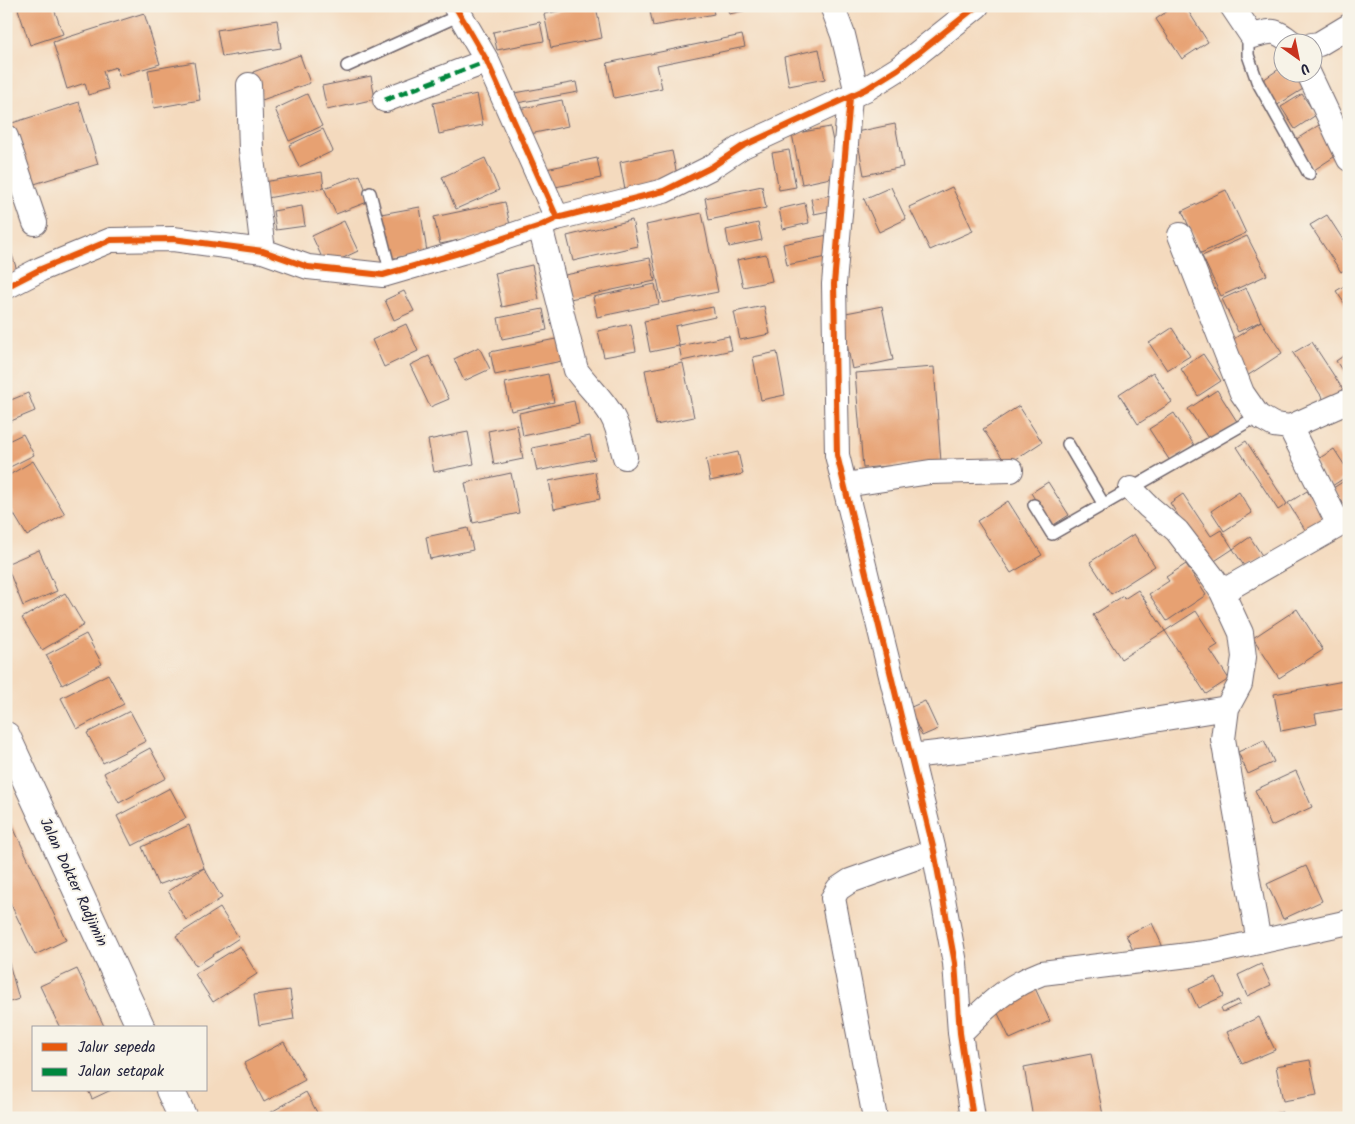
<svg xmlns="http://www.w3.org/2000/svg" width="1355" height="1124" font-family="Kalam,sans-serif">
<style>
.building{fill:#e7a172}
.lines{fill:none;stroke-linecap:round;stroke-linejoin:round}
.lane-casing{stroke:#6c6269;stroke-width:14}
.street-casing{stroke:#6c6269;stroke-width:26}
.secondary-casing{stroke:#6c6269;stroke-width:30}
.lane{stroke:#fff;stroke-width:11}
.street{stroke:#fff;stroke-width:24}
.secondary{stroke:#fff;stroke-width:28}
.quiet{stroke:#00873e;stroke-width:5;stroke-dasharray:10 5;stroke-linecap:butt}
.cycleway-casing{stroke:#f7f3e8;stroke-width:9}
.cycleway{stroke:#e8590c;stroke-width:6}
.labels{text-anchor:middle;stroke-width:4;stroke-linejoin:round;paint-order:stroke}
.street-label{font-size:15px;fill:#22223b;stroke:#f7f3e8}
</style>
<rect width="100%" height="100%" fill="#f7f3e8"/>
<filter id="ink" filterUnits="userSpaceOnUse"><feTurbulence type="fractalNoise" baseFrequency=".02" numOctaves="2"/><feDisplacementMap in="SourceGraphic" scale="10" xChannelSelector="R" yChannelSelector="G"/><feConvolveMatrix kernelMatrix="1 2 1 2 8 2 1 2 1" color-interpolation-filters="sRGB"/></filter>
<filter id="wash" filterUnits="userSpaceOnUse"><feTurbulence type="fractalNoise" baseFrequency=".0096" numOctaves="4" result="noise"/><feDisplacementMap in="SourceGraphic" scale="20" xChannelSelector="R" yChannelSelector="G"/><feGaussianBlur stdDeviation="1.12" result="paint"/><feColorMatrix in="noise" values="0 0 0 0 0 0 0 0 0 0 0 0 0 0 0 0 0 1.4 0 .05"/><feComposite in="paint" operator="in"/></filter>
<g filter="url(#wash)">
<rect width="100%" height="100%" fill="#f4dabe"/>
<g id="blocks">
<path class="building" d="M17,6H53L63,34L30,45Z
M583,6H596L602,38L551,48L544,14Z
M649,6H712L714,14L653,26Z
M727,6H761V7L729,14Z
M1175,6H1185L1208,42L1182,59L1156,19Z
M144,13L160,64L119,76L116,67L103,71L108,89L88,95L85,83L67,89L53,42Z
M277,20L281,48L222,57L217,30Z
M540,22L544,41L497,50L493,32Z
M742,35L745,47L657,65L662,88L614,98L607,63Z
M819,49L825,79L789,86L784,57Z
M300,55L310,83L262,100L253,72Z
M194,62L200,100L154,108L148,70Z
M1282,67V72H1303L1311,84L1276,106L1260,82Z
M371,76L375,99L327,110L322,86Z
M576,82L578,92L517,103L515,93Z
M307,94L322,126L289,141L275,109Z
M477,94L483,125L439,134L433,103Z
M1302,94L1316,115L1295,129L1281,107Z
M562,100L568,126L525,135L519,109Z
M79,102L98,164L28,186L9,124Z
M1324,122L1343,151L1314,170L1295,140Z
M895,124L903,167L864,175L856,132Z
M830,127L840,176L802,184L792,134Z
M323,129L333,151L299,167L289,145Z
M789,150L796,187L779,190L772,153Z
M672,151L678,180L625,190L620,162Z
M485,158L499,190L456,209L442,177Z
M597,158L601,178L550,188L546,169Z
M322,172L324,188L267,198L264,182Z
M360,175L370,201L336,214L324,188Z
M762,186L766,208L709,220L705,198Z
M891,187L906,219L879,232L864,199Z
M952,187L973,231L930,250L909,207Z
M1226,190L1246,233L1201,253L1182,211Z
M831,195L834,210L814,214L811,199Z
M505,202L511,230L440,244L434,217Z
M805,203L809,223L783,229L779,209Z
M302,206L305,226L276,230L273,211Z
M420,207L427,252L389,259L381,214Z
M702,213L718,292L662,303L646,225Z
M1327,215L1349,249V267L1341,272L1310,225Z
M632,220L638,246L573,261L567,236Z
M344,221L358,251L326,266L312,236Z
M758,223L762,240L729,247L726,230Z
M828,235L832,256L787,265L783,244Z
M1247,236L1267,275L1221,296L1202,256Z
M6,237L18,273L6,277Z
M766,254L772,281L743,287L737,260Z
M650,258L655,281L570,299L565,275Z
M532,265L539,299L502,307L495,273Z
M1349,283V310L1336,291Z
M655,284L659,304L597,317L593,297Z
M1246,288L1261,321L1238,332L1222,299Z
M404,291L414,311L394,320L385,300Z
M764,306L770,334L740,340L734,312Z
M882,306L893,360L852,369L841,314Z
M713,307L715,317L675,326L679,346L729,336L732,350L682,361L679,346L650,352L644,321Z
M543,309L547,330L502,339L498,318Z
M1261,321L1282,353L1247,376L1226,344Z
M406,324L418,351L384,367L372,340Z
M631,324L636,351L604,357L598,331Z
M1172,328L1190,356L1167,370L1149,343Z
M566,337L571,359L495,375L490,352Z
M1312,342L1344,391L1326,403L1293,353Z
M479,347L490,369L464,381L454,359Z
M777,352L785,395L761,400L753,357Z
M1349,352V381L1336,361Z
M1203,354L1221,381L1198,396L1181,369Z
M429,356L449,399L430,407L410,365Z
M683,363L694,417L656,425L645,370Z
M934,367L941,462L863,468L855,373Z
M1153,372L1172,402L1138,424L1119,394Z
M548,374L554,402L511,411L505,383Z
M1217,390L1238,423L1210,441L1188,409Z
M28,393L35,411L11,421L6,409V402Z
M574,401L579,424L523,436L519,413Z
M1019,406L1042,442L1007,465L983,429Z
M1174,413L1194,445L1170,461L1149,429Z
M517,425L523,459L494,465L488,431Z
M468,432L474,464L434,472L428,440Z
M23,434L34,455L6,469V442Z
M590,436L595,459L537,471L532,448Z
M1246,441L1287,504L1278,510L1237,447Z
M1334,449L1349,472V475L1332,486L1315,461Z
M738,452L743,474L710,481L706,459Z
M33,461L65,514L27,536L6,501V477Z
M595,472L600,499L554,509L549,481Z
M511,473L519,513L473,523L465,483Z
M1349,478V512L1333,488Z
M1048,482L1069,515L1052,526L1031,493Z
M1307,491L1330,526L1311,539L1288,503Z
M1239,492L1252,513L1224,531L1211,511Z
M1183,494L1211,536L1221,530L1233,549L1250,537L1263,557L1246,569L1233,549L1210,564L1170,503Z
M1008,501L1042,555L1011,573L977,521Z
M6,511L12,520L6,523Z
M468,528L473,550L430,559L426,537Z
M1134,534L1155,566L1111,594L1090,562Z
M39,550L57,591L23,606L6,564Z
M1186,564L1206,595L1167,621L1149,594L1169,581L1166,577Z
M1138,590L1165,631L1121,659L1093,615L1123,596L1124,599Z
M65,593L84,625L42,650L22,618Z
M1297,609L1323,650L1279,678L1253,638Z
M1196,611L1218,645L1210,650L1229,679L1206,694L1165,631Z
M86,634L102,664L62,685L46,655Z
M108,674L124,704L77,729L61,698Z
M1349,680V708L1315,714L1317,724L1281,731L1274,694Z
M925,701L938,729L922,736L909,708Z
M130,711L146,741L103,763L87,733Z
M1264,740L1274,762L1248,774L1238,752Z
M150,748L166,778L119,803L104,773Z
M1296,771L1312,807L1271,826L1255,790Z
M170,788L186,818L132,846L117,816Z
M6,812L66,940L35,955L6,894Z
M189,825L204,868L158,885L142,847Z
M1306,866L1322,901L1283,919L1267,884Z
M204,868L222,898L186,920L168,891Z
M220,908L239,938L196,966L176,936Z
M1152,923L1162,945L1136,957L1126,935Z
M240,946L257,974L213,1002L195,974Z
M7,956L19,999L6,1003V957Z
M1261,964L1271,985L1247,996L1238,975Z
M77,969L103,1024L105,1028H60L40,986Z
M1216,977L1224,996L1198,1008L1189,989Z
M1035,988L1050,1021L1010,1039L995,1007Z
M290,990L294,1019L259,1025L254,995Z
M1238,1000L1240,1004L1223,1012L1221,1008Z
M1259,1017L1275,1050L1242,1064L1227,1032Z
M284,1042L305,1080L264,1102L244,1063Z
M1091,1054L1103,1115L1089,1118H1033L1024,1067Z
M1310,1060L1317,1095L1283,1101L1276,1066Z
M88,1090H111L92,1099Z
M306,1092L320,1118H261Z
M1282,1112L1283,1118H1259V1117Z"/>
</g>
</g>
<g filter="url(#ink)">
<use href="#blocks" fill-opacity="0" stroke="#6c6269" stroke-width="1"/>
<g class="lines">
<defs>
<path id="lane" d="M1252,36L1248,45V55L1257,81L1309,174
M347,66L460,15
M370,193L391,274
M1068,444L1104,505
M1034,505L1052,534L1258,416"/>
<path id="street" d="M455,6L487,61L557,218L664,191L710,168L743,146L866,89L898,69L977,6
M832,6L843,35L857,93
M1232,6L1252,36C1273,31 1274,28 1291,42
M1312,45L1319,44L1349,26
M1308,72L1349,159
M249,85L251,150L263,251
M850,97L834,284L837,455L934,851L955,963L960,1033L973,1118
M385,100L487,61
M6,137L35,223
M540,226L576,370C587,386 603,399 612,416C619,428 621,444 625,457
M1180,235L1242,393L1258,416L1274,425L1290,427L1349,401
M6,287L41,269L111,240L173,239L263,251L308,267L383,275L462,252L540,226L557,218
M845,485L930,472L1011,470
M1131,489L1149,507L1177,531L1213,578L1222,592L1241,633L1244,657L1240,684L1227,708L1223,739L1259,942
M1222,592L1339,525L1290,427
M911,756L981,748L1227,708
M960,1033C987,1006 1005,987 1042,973L1213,952L1349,922
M875,1118L833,898L838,889L850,881L934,851"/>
<path id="secondary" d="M6,736L141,1028
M170,1090L183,1118"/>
</defs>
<use href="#lane" class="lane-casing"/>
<use href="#street" class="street-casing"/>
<use href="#secondary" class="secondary-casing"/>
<use href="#lane" class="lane"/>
<use href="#street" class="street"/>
<use href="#secondary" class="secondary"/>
<path class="quiet" d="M385,100L487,61"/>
<defs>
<path id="cycleway" d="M455,6L487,61L557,218L664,191L710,168L743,146L866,89L898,69L977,6
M850,97L834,284L837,455L934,851L955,963L960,1033L973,1118
M6,287L41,269L111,240L173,239L263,251L308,267L383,275L462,252L540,226L557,218"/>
</defs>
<use href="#cycleway" class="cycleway-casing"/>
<use href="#cycleway" class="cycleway"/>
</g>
</g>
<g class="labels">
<g class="street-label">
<text transform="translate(74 882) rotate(65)" y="5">Jalan Dokter Radjimin</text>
</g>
</g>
<rect width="1355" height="1124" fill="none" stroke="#f7f3e8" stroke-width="25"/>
<rect x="32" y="1026" width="175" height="65" fill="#f7f3e8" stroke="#a29fa3"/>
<rect x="42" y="1043" width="25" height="8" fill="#e8590c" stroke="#a29fa3"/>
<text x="78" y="1052" font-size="15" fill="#22223b">Jalur sepeda</text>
<rect x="42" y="1068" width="25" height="8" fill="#00873e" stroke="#a29fa3"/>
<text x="78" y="1076" font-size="15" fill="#22223b">Jalan setapak</text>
<g transform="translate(1298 58) rotate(147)"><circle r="24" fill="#f7f3e8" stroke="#a29fa3"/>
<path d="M0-4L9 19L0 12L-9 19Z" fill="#c8321e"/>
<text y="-8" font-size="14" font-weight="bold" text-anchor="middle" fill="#22223b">U</text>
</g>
</svg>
